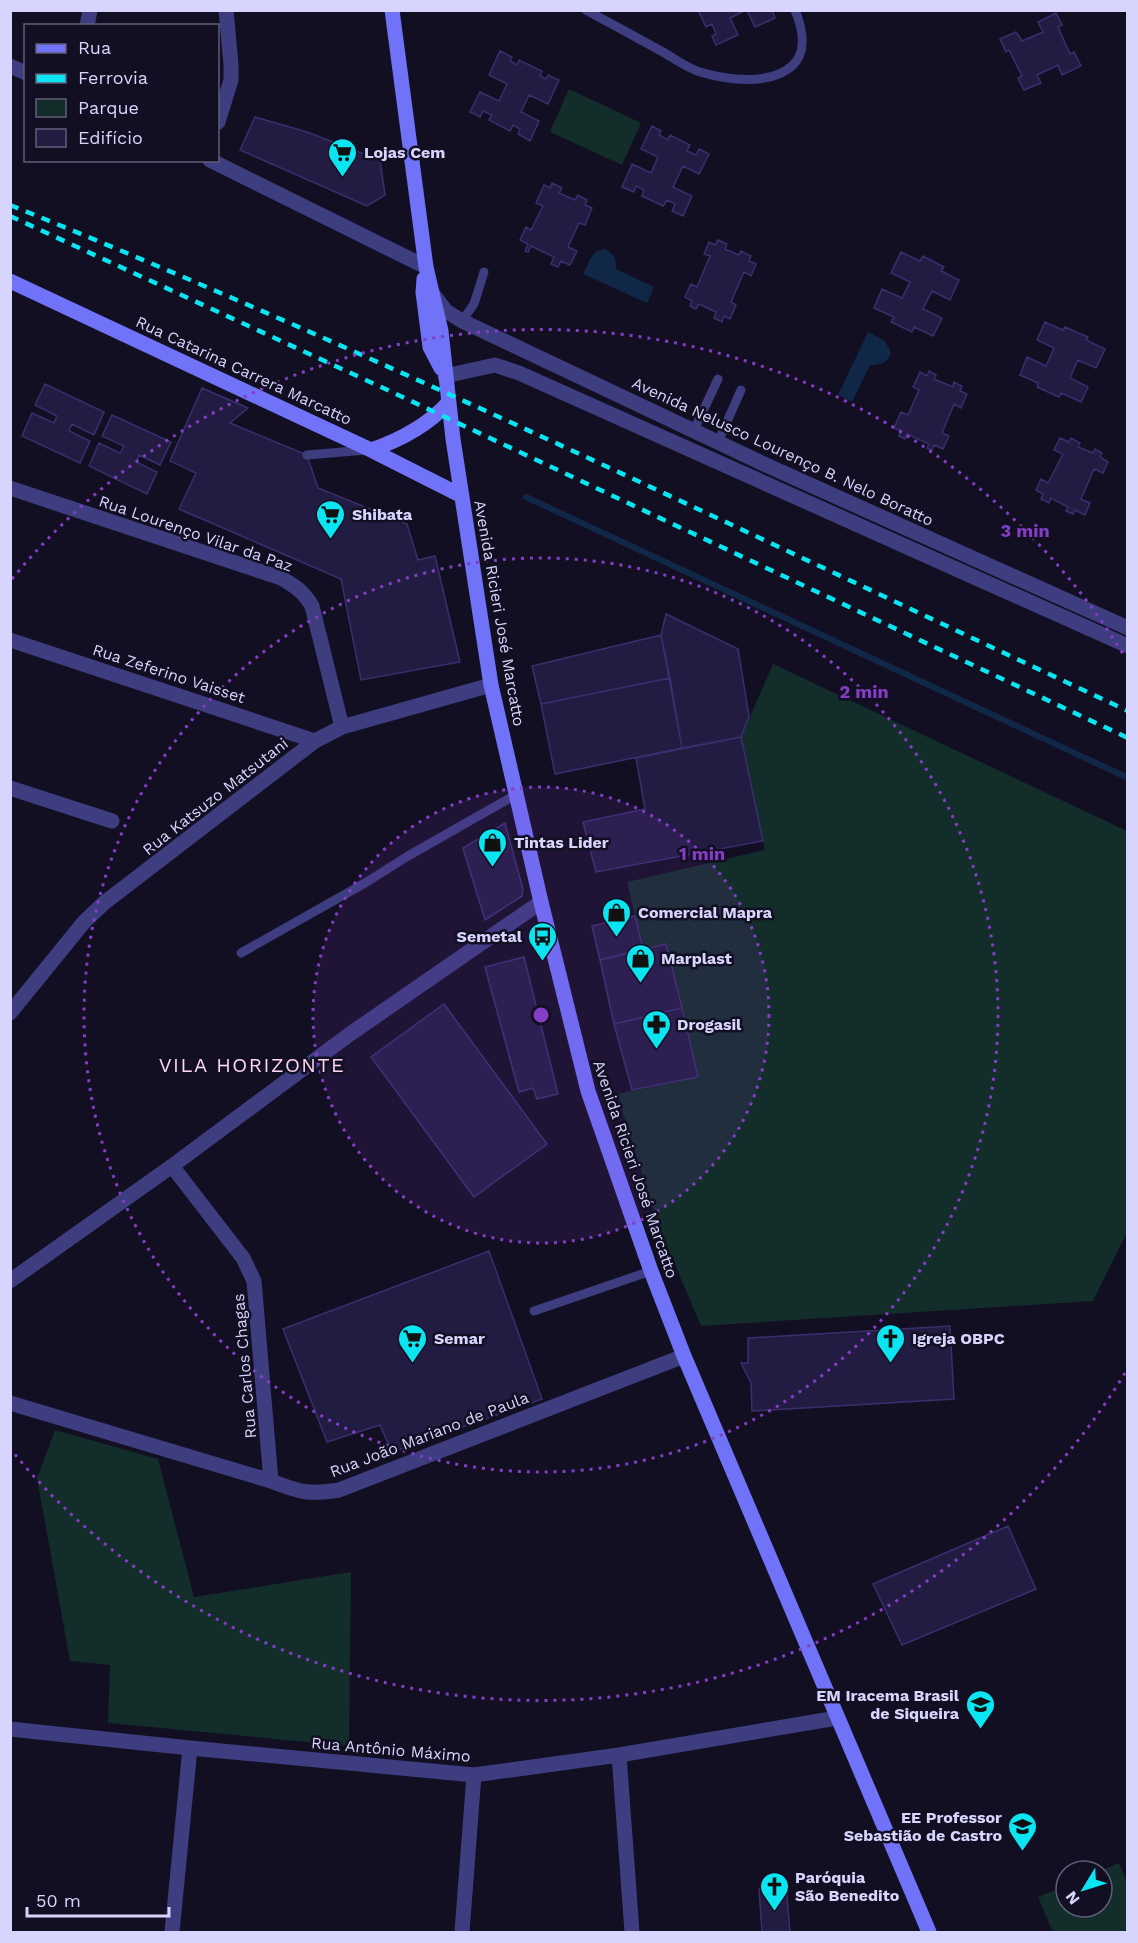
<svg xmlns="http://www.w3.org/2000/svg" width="1138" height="1943" font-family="'Work Sans',sans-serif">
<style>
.green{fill:#132d2b}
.water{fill:#102747}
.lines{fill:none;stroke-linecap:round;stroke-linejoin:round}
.stream{stroke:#102747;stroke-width:6}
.building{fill:#221c43;stroke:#392f6e;stroke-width:1.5}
.lane{stroke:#3d3d80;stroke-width:9}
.street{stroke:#3d3d80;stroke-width:15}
.secondary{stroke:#7072f8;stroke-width:15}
.rail{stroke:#0be5f1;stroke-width:4.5;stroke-dasharray:9 8;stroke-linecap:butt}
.ring{fill:none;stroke:#843dc5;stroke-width:3;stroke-dasharray:3 6}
.labels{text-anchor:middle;stroke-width:5;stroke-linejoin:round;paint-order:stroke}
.poi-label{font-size:16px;font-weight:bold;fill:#d7d4fd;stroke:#120f23;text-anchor:start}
.street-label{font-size:16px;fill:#d7d4fd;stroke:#120f23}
.quarter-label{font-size:20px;letter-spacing:1.5px;fill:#fdd6f1;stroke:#120f23}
.centre{fill:#843dc5;stroke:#120f23;stroke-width:3}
.ring-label{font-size:18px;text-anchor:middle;font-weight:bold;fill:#843dc5;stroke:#120f23;stroke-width:5;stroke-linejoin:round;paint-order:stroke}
</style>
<rect width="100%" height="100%" fill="#120f23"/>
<path class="green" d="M569,89L641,123L622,165L550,132Z
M773,664L1127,831V1232L1093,1301L701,1326L658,1224L617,1094L698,1077L666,944L643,949L627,882L765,850L741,737Z
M55,1430L158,1459L194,1597L351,1572L349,1746L108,1723L110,1665L70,1661L37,1478Z
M1119,1863L1127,1882V1929L1120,1932H1053L1038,1897L1066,1886V1907H1102V1871H1100Z"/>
<path class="water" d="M605,249C615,255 616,259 616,269L654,287L647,303L583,274C589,263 591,250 605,249Z
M868,332L885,341L891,352C888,363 881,365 870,365L852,402L838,395Z"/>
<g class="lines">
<path class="stream" d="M526,497L1128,778"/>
</g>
<path class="building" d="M698,10H746L730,18L738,35L716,45L712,36L716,34L712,24L706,27Z
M747,10H772L775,18L755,27Z
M1056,13L1062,25L1058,27L1070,54L1074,52L1081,66L1062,75L1058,65L1037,75L1041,83L1024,90L1018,78L1022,76L1009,50L1006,52L1000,39L1016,32L1022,41L1043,32L1038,22Z
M500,51L512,57L510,61L517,65L519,60L542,71L540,76L546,79L548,75L559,80L548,104L529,95L521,112L539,121L530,141L518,134L520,129L513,125L510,131L489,120L492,115L483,111L480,117L470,112L480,92L499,101L507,84L489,75Z
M255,117L307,132L380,160L385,195L367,206L240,150Z
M652,126L661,131L659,135L668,140L670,135L690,145L687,151L696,155L699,149L709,154L699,174L683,166L673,187L692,196L683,216L672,211L675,204L667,200L663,206L642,196L644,190L636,186L634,192L622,187L632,164L651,173L658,157L641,149Z
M552,183L562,188L559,193L575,200L578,195L587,200L585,205L592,208L585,225L579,223L568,247L577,251L570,265L561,261L558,267L551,264L554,257L531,246L528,252L525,251L528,244L520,240L526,227L531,230L543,206L536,203L544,185L550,188Z
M718,240L727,244L725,249L739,255L741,251L751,256L749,261L756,264L751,276L744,272L731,302L736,305L730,319L724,316L722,322L714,318L716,312L699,304L696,309L690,306L692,301L685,297L691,284L697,287L710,256L704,254L709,242L715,245Z
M901,252L920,261L923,256L944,267L941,271L959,280L950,300L932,291L923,309L942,318L933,336L914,327L912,332L891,322L894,317L874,308L882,289L902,298L910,282L891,273Z
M1045,322L1063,330L1065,327L1088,337L1086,340L1105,349L1096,368L1078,360L1070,378L1088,387L1081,402L1061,393L1059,397L1037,387L1038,383L1020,375L1027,357L1046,366L1054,348L1037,340Z
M929,371L936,375L934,379L953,387L954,382L962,386L960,391L967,394L961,408L954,404L942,433L949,436L943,449L934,445L932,450L927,448L929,444L907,434L905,439L899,436L901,431L894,428L901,412L908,415L919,390L913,387L920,372L927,376Z
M45,384L104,412L94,435L72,424L69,431L90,441L80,463L22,436L32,413L54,423L57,416L35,405Z
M202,388L248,408L230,423L307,455L318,488L407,524L418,560L435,556L460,662L361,680L341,579L179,509L196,473L170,461Z
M112,415L171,442L160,465L139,455L136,462L157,472L147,494L89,466L99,443L120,453L124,446L102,436Z
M1060,438L1069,442L1071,438L1080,443L1078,447L1093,453L1095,449L1102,453L1100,457L1108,462L1103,473L1094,469L1081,499L1090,503L1085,515L1075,510L1073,514L1066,511L1068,507L1051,498L1049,503L1041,499L1043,494L1036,490L1041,479L1048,483L1063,454L1054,450Z
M666,614L738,649L749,716L741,737L682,748L661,635Z
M661,635L670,678L541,704L532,666Z
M670,678L682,748L555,774L541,704Z
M741,737L763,841L596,872L583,822L645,809L636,758Z
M505,823L523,889L522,896L485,920L463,848Z
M635,916L643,949L600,960L592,926Z
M666,944L682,1008L614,1024L600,960Z
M524,957L558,1094L537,1099L533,1088L519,1092L485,967Z
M444,1004L547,1144L474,1197L371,1057Z
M682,1008L698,1077L632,1090L614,1024Z
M489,1251L542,1399L392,1452L380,1425L327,1442L283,1329Z
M950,1326L954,1399L752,1411L751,1383L741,1363H748V1338Z
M1008,1526L1036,1589L902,1645L873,1584Z
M786,1885L790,1932H762L759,1889Z"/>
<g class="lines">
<path class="lane" d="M586,10C612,24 637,38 663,52C675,59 687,68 700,72C727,80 769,86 792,66C808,52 802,27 795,10
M462,321L474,304L484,272
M694,430L718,379
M718,442L741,390
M307,455L366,450
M241,953L365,883L408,856L517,794
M534,1311L651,1271"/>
<path class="street" d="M87,26L90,10
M10,66L26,73
M218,122L231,80V65L226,10
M210,160L426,267
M433,294L446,311L462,321L766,465L1128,628
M445,376L495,365L519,373L1128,646
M10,488L281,578C295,586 304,592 312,606L342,727
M10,640L315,741
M10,788L112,821
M10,1013L84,922L104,903L315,741L342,727L491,685
M172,1166L243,1258L254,1281L271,1481
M10,1281L172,1166L350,1034L541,902
M10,1403L271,1481C299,1492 309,1495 339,1490L684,1356
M10,1729L190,1748L474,1775L619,1755L837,1718
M619,1755L632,1932
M172,1932L190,1748
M462,1932L474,1775"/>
<path class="secondary" d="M392,10L426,267L441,331L453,439L491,685L541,902L588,1091L651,1271L684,1356L929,1932
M424,279L423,292L430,347L441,368
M10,281L371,450L462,496
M371,450C400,440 427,426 448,403"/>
<path class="rail" d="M10,205C389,358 757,538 1128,711
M10,216L394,393L1128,738"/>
</g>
<circle cx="541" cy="1015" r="228" fill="#843dc5" fill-opacity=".12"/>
<g class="ring">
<circle cx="541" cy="1015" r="228"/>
<circle cx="541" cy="1015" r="457"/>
<path d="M1125 1373A685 685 0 0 1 12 1451M12 579A685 685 0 0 1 1125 657"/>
</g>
<defs>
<symbol id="supermarket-pin" viewBox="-11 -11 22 30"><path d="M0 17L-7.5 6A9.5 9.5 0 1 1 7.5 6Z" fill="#0be5f1" stroke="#120f23"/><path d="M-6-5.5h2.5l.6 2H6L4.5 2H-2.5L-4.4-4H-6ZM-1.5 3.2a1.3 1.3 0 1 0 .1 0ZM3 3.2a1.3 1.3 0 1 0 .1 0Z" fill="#111"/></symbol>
<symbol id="shop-pin" viewBox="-11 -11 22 30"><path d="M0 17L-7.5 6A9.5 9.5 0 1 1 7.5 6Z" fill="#0be5f1" stroke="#120f23"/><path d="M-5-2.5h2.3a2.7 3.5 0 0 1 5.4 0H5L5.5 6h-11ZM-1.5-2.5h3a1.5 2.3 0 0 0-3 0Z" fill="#111"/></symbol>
<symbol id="bus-pin" viewBox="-11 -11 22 30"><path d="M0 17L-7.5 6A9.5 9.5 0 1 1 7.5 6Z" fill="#0be5f1" stroke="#120f23"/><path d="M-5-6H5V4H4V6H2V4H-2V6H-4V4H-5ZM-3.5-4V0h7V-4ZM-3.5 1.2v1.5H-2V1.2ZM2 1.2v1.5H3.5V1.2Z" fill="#111"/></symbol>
<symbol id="pharmacy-pin" viewBox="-11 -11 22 30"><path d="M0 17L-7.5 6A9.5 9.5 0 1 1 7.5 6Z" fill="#0be5f1" stroke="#120f23"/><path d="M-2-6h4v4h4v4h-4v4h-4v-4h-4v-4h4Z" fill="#111"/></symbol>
<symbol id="church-pin" viewBox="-11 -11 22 30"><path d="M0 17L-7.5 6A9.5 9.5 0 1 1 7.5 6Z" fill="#0be5f1" stroke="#120f23"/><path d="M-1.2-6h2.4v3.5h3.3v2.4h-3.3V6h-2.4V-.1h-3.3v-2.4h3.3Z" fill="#111"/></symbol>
<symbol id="school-pin" viewBox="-11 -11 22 30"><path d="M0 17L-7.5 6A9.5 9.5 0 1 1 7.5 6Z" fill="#0be5f1" stroke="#120f23"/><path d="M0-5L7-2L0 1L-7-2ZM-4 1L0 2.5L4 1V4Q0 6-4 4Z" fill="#111"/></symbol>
</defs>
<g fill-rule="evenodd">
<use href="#supermarket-pin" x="326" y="136" width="33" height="45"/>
<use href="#supermarket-pin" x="314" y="498" width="33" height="45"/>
<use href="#shop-pin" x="476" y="826" width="33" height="45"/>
<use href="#shop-pin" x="600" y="896" width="33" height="45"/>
<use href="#bus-pin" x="526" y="920" width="33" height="45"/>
<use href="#shop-pin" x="624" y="942" width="33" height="45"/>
<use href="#pharmacy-pin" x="640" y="1008" width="33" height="45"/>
<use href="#supermarket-pin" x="396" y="1322" width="33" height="45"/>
<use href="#church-pin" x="874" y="1322" width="33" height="45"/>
<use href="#school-pin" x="964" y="1688" width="33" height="45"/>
<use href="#school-pin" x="1006" y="1810" width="33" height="45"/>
<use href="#church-pin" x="758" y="1870" width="33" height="45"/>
</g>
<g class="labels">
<g class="poi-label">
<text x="364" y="158">Lojas Cem</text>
<text x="352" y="520">Shibata</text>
<text x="514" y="848">Tintas Lider</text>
<text x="638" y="918">Comercial Mapra</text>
<text x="522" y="942" text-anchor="end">Semetal</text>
<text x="661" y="964">Marplast</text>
<text x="677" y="1030">Drogasil</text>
<text x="434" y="1344">Semar</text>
<text x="912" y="1344">Igreja OBPC</text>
<text x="959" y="1701" text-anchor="end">EM Iracema Brasil<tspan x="959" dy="18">de Siqueira</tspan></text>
<text x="1002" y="1823" text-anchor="end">EE Professor<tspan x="1002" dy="18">Sebastião de Castro</tspan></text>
<text x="795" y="1883">Paróquia<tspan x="795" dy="18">São Benedito</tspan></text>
</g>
<g class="street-label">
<text transform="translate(244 370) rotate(25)" y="6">Rua Catarina Carrera Marcatto</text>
<text transform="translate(783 451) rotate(25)" y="6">Avenida Nelusco Lourenço B. Nelo Boratto</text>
<text transform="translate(196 533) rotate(19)" y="6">Rua Lourenço Vilar da Paz</text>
<text transform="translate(500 613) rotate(80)" y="6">Avenida Ricieri José Marcatto</text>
<text transform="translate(169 673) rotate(18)" y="6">Rua Zeferino Vaisset</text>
<text transform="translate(215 796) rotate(-38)" y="6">Rua Katsuzo Matsutani</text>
<text transform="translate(636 1169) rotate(71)" y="6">Avenida Ricieri José Marcatto</text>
<text transform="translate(244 1366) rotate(-95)" y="6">Rua Carlos Chagas</text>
<text transform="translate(429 1434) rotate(-21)" y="6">Rua João Mariano de Paula</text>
<text transform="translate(391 1749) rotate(5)" y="6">Rua Antônio Máximo</text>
</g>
<g class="quarter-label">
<text x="252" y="1072">VILA HORIZONTE</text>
</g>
</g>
<circle cx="541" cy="1015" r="9" class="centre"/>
<g class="ring-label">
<text x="1025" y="537">3 min</text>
<text x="864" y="698">2 min</text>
<text x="702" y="860">1 min</text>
</g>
<rect width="1138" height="1943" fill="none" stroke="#d7d4fd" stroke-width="24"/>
<rect x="24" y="24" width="195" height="138" fill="#120f23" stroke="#615e7a" stroke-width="1.5"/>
<rect x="36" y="44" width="30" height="9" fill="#7072f8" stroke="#615e7a" stroke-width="1.5"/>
<text x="78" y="54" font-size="18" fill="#d7d4fd">Rua</text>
<rect x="36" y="74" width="30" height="9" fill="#0be5f1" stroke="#615e7a" stroke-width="1.5"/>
<text x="78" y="84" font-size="18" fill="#d7d4fd">Ferrovia</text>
<rect x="36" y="99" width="30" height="18" fill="#132d2b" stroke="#615e7a" stroke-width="1.5"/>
<text x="78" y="114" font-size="18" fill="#d7d4fd">Parque</text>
<rect x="36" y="129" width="30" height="18" fill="#221c43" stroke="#615e7a" stroke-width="1.5"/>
<text x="78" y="144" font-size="18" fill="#d7d4fd">Edifício</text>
<g transform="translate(1084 1889) rotate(232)"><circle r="28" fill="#120f23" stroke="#615e7a" stroke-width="1.5"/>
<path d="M0-4.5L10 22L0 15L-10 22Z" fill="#0be5f1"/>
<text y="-9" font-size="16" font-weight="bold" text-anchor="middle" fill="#d7d4fd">N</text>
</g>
<path d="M27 1907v9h142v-9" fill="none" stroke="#d7d4fd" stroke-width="3"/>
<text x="36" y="1907" font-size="18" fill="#d7d4fd" stroke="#120f23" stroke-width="4.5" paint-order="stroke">50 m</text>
</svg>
